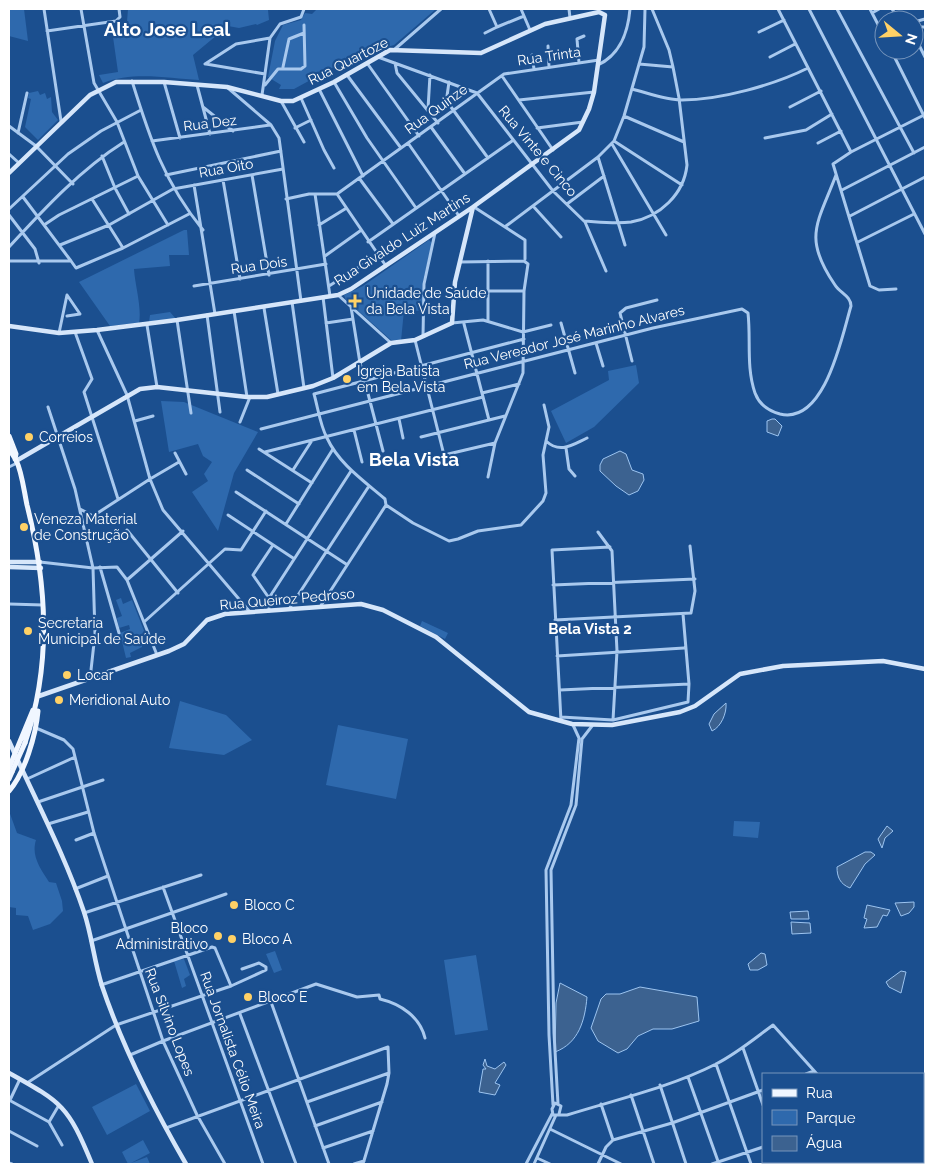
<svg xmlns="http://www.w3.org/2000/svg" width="934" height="1173" font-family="Raleway,sans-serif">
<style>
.green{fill:#2e69ad}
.water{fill:#3c6290;stroke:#9cc4f0}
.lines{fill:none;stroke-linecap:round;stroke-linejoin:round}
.street{stroke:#a9c9ee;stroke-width:3}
.secondary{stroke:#d6e6fa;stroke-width:4.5}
.primary{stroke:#f0f6ff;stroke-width:5}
.primary-bridge{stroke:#f0f6ff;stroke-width:5}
.poi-dot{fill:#ffd166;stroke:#1b4f8f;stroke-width:2}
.labels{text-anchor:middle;stroke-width:4.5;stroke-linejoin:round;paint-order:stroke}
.street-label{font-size:14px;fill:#fff;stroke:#1b4f8f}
.poi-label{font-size:14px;fill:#fff;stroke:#1b4f8f;text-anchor:start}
.neighbourhood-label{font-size:15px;font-weight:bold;fill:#fff;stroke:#1b4f8f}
.district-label{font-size:19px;font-weight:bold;fill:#fff;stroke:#1b4f8f}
</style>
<rect width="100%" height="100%" fill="#1b4f8f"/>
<path class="green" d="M9,9H24L28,41L9,36Z
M128,9H296L268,10L269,20L257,25L256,24L239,28L228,26L193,55L199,80C168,78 132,71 103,83L99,75L118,72L113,37L126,34Z
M317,9H436L394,45L376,50L371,47L294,89H279L281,85L268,77L275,41L283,25L301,20L305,13L312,14Z
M38,91L40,95L45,93L47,99L51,97L52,112L58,120L38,140L25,127L31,99L28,98L29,93Z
M184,230H187L189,255H169L170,266L134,269C135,285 142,308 139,323L110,326L79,282Z
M429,240L432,243L423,281L422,311L404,310L401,341L391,340L346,300L344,295L363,286Z
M170,312L176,319L149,322L150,315Z
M636,365L639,383L594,427L566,443L551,411L609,380L608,371Z
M161,401L184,402L258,432L234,473L218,531L192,492L208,481L204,474L212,462L203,456L198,444L169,452Z
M121,598L123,604L132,600L148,641L142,643V647L130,653L131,657L126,658L120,633L130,629L129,625L119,628L117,618L122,616L116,600Z
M422,621L448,633L445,639L420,626Z
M180,701L226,715L252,740L224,755L169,748Z
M338,725L408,739L396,799L326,785Z
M9,796V811L17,833L36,840C31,856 40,868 49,882L56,883L62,901L63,911L50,924L33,930L28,916L16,915V908L9,907Z
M734,821L760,822L758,838L733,836Z
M275,951L282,970L274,973L266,954Z
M476,955L488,1030L455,1035L444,960Z
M184,959L190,975L184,979L186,986L182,988L174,961Z
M136,1084L150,1111L107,1135L92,1107Z
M143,1140L150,1153L131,1163L147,1157L150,1164H128L122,1152Z"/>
<path class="water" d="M772,419H775L782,426L778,436L767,432V421Z
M620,451L626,454L632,470L643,474L644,480L638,491L629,495L616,486L600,471V465L603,459Z
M726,703C727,713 721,727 712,731L709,724L714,714Z
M887,826L893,831L885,838L882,848L878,839Z
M865,852H871L875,855L865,864L850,888C840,884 837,877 837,867Z
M914,902V907L909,913L901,916L895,903Z
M867,905L890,910L887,916L883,915L877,927L864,928L867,919L864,918Z
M808,911L809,919H791L790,912Z
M791,922L810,923L811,933L792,934Z
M761,953L765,954L767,965L758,970H750L748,964Z
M901,971L906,972L901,993L889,987L886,982Z
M560,983L587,997C585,1020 579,1043 555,1052L556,1003Z
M640,987L697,997L699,1021L672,1029H653L638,1036L627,1049L618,1053L598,1041L591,1028L601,999L606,994H620Z
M485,1059L487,1066L495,1069L504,1062L506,1065L495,1083L500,1085L495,1095L479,1092L483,1069H486L483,1065Z"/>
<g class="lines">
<path class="street" d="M44,9L61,121
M81,9L94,83L117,122L138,176L168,225
M489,9L497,27L524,16
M521,9L530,30
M569,9L570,18
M778,9L851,152
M809,9L925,234
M837,9L914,153
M870,9L884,36
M892,9L899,20
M872,13L879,9
M914,22L925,19
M914,27H925
M47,31L116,21L120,17L119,9
M759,32L784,20
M485,33L497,27
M914,35L925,57
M548,46L549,67
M395,49L441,9
M891,50L925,118
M532,55L534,69
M378,57L477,93L553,191L585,222L606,271
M770,57L795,44
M367,63L419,136
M395,63L397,73L438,123
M579,63L577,39L584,36
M205,64L236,44L270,38
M206,64L265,74
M639,64L673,67
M598,65C621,54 628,32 630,9
M283,67L289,39L304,33
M347,75L401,148
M502,76L553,150
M132,81C150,139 164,182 203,230
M164,82L180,138
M334,82L367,138L416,208
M449,82L447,96L451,107L488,158
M197,85L210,134
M265,85L278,69H301L305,66L304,25
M228,88L271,125L279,138L301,301
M319,89L363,176
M632,89C648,93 666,100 682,100C720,100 774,85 808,68
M262,95L270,38L280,24L301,17L304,9
M301,98L324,150L334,168
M519,100L594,92
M281,101L304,142
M203,107L233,131
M790,107L821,91
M428,109L430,75
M624,116L684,142
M9,126L36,146L73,184
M431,127L465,174
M295,128L311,120
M537,128L583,122
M18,133L27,93
M765,138L806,130L832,114
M152,141L270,125
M614,141L682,185
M408,143L459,216
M818,143L841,131
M612,144L666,235
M9,154L19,163
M102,156L115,188L129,214
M598,157L625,245
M166,175L281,151
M252,175L269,275
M359,178L393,224
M223,180L240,279
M194,185L215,314
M842,190L925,147
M315,194L330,296
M337,194L386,266
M23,197L71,261
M92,199L123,248
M286,199L309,194H337L504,74L599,60
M567,204L604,176
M533,206L561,237
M474,207L525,240V259
M9,209L68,154L101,131L141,110
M9,215L35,249L39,263
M850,216L925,177
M584,221C600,222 616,224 631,222C660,217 684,194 687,165L679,98L673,67L669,50L652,9
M44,225L59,215L138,176
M319,225L345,209
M506,226L598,157L614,141L624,116L644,47L645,9
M368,242L512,141
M858,242L914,214
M60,245L109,225L173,189L283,169
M9,247C44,209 81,169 124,142
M325,256L360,231
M9,261H71L76,268L123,248L189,214
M460,262L524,261L528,264L524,291L523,373L495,443L488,477
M194,286L326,264
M329,286L378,255
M896,289L879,290L870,286L833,164L851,152L924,115
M488,291H524
M338,295L391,343
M323,297L333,378
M292,302L304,388
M351,307L360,363L383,451
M264,308L278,394
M234,311L247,397
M207,315L220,412
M177,320L191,413
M488,321V261
M326,323L353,319
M452,323L483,320L523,332L551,325
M561,323L575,373
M464,324L489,420
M147,325L157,387
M97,330L127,395L150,479L163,510L250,612
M75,332L92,379L84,392L118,499
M59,333L67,295L80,314L67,316
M423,336L424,284L435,233
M415,340L444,455L495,443
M596,343L603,366
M632,361L620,313L626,308L657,300
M482,393L519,384
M48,407L75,489L93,568L95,634L90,679
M399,419L403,438
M135,421L153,416
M240,422L250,397
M261,429L653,328L742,309L748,313C751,340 746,367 755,393C759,404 769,411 780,414C825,425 842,336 851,306C851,296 840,293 835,285C802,237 818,223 836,175
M354,430L362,462
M421,437L505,416
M546,441C560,454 572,445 587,438
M566,448L569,469L575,476
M259,449L312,483
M265,452L483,397
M175,453L186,474
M9,467L17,463
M247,470L299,504
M293,470L311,442
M236,492L346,564
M386,505L385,499C364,481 339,464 327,438C320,425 318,408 314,394L524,339
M386,505L413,523L449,541L458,539L478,531L521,525L543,501L546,493L543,455L549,427L544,405
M80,509L93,516L150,479L179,462
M228,515L293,558
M286,524L333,449
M127,530L178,593
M598,532L612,551L617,651L613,720
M40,562L93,568L117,567L127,580L157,655
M100,567L119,633
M127,580L183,531
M553,585L695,579
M269,598L253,575L273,545
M9,604L43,605
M320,607L386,505
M289,609L369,486
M269,611V598L351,471
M555,620L691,613L695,591L690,546
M144,622L225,549L241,550L266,511
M557,656L684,648
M560,690L689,684
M561,717L613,720L688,702L689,684L683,614
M561,721L552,550L610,547
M36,728L64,740L73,749L94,833L163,1041L197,1115L225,1164
M27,779L75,757
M38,802L103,780
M48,824L88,812
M76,840L94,833
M163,887L263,1164
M75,889L108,876
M84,913L201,875
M91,941L226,894
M101,985L212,947L215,948L231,986
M271,1002L329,1164
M240,1014L296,1164
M743,1048L763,1105
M130,1055L163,1041L316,984L357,997L379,995L380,999C401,1004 420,1017 425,1038
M716,1064L751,1164
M806,1074L814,1071
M688,1077L719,1164
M27,1083L116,1025L231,986L266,970V967L259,963L242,969
M660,1085L686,1164
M631,1095L654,1164
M9,1100L49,1122L59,1105
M10,1100L20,1079
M307,1102L389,1073
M558,1104L554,1033L551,870L576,805L582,739L592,726
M601,1104L613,1140
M553,1105L549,1035L546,870L571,805L579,738L573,725
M559,1114L561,1106L555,1103L552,1109L553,1115H567C615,1100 671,1087 716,1064C736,1054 754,1039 773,1025L817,1074
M49,1122L62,1145
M315,1126L382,1102
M166,1128L388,1047L389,1073L387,1084L363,1164
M550,1129L621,1164
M9,1131L37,1146
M323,1148L373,1131
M537,1158L550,1164
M781,1162L782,1164
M815,1162L816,1164
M849,1162L850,1164
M894,1162L896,1164
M9,1163L12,1164
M354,1164L364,1161
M526,1164L552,1114
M534,1164L556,1115
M598,1164L606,1147L613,1140L672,1123L763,1090
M712,1164L763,1147"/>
<path class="secondary" d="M9,173L90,95L116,82H164L227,87L281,101H293L334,82L390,50L481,53L545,24L599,12L605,15L594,92L589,109L579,130L473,207L351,289L338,295L177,320L97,330L59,333L9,326
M16,461L140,389L157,387L247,397H267L313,386L333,378L391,343L415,340L452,323L455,282L473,207
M9,562H40
M9,567L41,568
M39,696L169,651L184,644L207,620L225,614L361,604L383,610L436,637L529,712L572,724L612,725L680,712L695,706L740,674L783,666L883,661L925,669
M9,741C34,797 64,853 84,912C92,936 94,961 102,986C123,1048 153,1107 186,1164
M9,1073C63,1103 68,1106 92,1164"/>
<path class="primary" d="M9,436L16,454L15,459
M9,447C11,452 13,456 16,460C22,472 24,491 27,505C47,584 52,664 25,743
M9,768L33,710
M9,779L12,772
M9,791C25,773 36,734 38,711"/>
<path class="primary-bridge" d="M12,772L25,743"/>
</g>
<g class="poi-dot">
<path d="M352.5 293.5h5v5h5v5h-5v5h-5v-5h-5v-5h5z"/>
<circle cx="347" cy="379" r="5"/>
<circle cx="29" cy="437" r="5"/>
<circle cx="24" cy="527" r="5"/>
<circle cx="28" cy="631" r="5"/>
<circle cx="67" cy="675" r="5"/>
<circle cx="59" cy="700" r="5"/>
<circle cx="234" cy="905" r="5"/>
<circle cx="218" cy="936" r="5"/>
<circle cx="232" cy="939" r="5"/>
<circle cx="248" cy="997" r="5"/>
</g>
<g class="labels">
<g class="street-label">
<text transform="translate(549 56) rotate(-8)" y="5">Rua Trinta</text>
<text transform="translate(348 61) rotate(-27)" y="5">Rua Quartoze</text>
<text transform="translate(436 109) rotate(-36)" y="5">Rua Quinze</text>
<text transform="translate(210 123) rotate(-7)" y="5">Rua Dez</text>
<text transform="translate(538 151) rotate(50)" y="5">Rua Vinte e Cinco</text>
<text transform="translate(226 168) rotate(-10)" y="5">Rua Oito</text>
<text transform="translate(402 239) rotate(-33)" y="5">Rua Givaldo Luiz Martins</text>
<text transform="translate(259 265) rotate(-8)" y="5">Rua Dois</text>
<text transform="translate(574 337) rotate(-14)" y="5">Rua Vereador José Marinho Alvares</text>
<text transform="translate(287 599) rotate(-5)" y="5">Rua Queiroz Pedroso</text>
<text transform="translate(170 1022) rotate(69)" y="5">Rua Silvino Lopes</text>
<text transform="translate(233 1050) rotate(70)" y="5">Rua Jornalista Célio Meira</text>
</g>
<g class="poi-label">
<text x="366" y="298">Unidade de Saúde<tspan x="366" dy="16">da Bela Vista</tspan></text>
<text x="357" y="376">Igreja Batista<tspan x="357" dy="16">em Bela Vista</tspan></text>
<text x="39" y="442">Correios</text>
<text x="34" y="524">Veneza Material<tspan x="34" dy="16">de Construção</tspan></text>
<text x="38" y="628">Secretaria<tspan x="38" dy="16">Municipal de Saúde</tspan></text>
<text x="77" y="680">Locar</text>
<text x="69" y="705">Meridional Auto</text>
<text x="244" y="910">Bloco C</text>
<text x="208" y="933" text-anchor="end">Bloco<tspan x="208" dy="16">Administrativo</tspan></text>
<text x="242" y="944">Bloco A</text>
<text x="258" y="1002">Bloco E</text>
</g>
<g class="neighbourhood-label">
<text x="590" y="634">Bela Vista 2</text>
</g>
<g class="district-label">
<text x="167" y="36">Alto Jose Leal</text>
<text x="414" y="466">Bela Vista</text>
</g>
</g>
<rect width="934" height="1173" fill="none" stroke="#ffffff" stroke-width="20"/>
<rect x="762" y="1073" width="162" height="90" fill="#1b4f8f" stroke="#7695bc"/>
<rect x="772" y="1089" width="25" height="8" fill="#f0f6ff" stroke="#7695bc"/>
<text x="806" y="1098" font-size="15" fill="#ffffff">Rua</text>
<rect x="772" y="1110" width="25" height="15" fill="#2e69ad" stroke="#7695bc"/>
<text x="806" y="1123" font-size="15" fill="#ffffff">Parque</text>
<rect x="772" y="1136" width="25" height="15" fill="#3c6290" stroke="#7695bc"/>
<text x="806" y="1148" font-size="15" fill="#ffffff">Água</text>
<g transform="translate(899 35) rotate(108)"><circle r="24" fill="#1b4f8f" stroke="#7695bc"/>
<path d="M0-4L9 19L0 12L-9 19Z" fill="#ffd166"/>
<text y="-8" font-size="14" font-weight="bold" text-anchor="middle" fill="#ffffff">N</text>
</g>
</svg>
